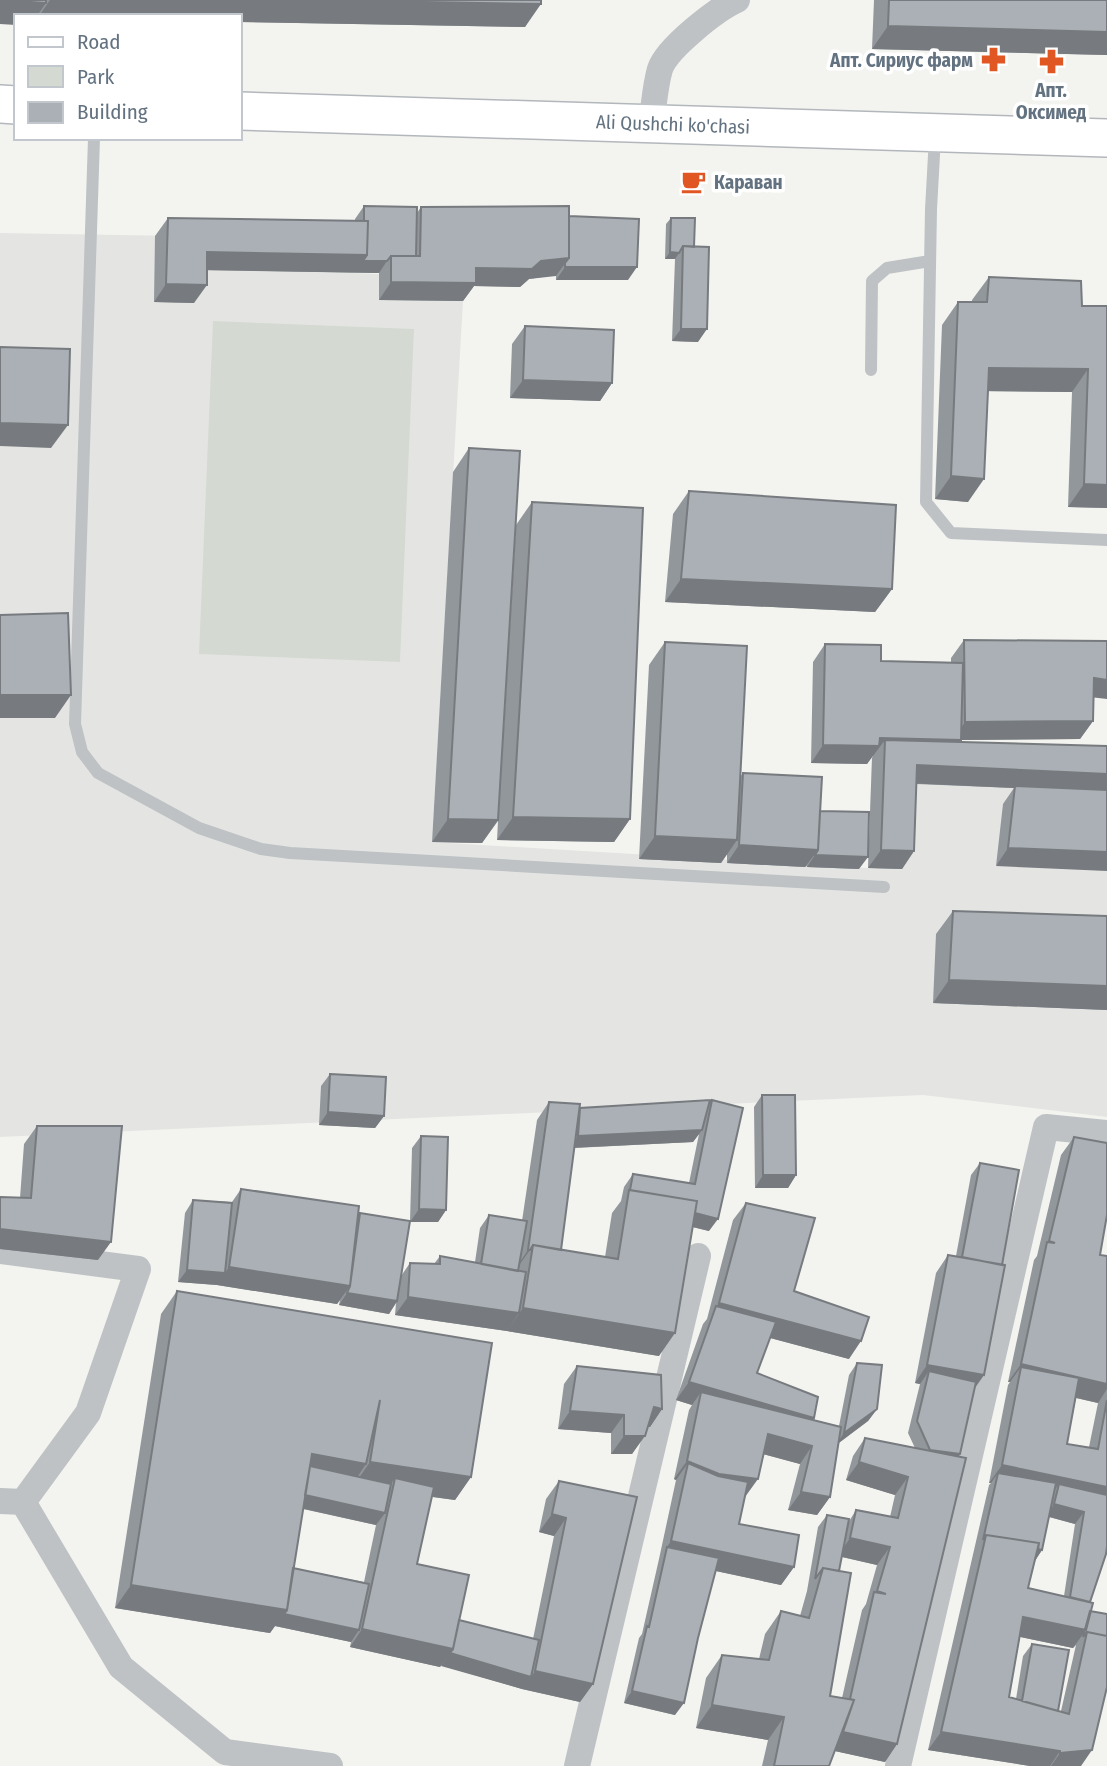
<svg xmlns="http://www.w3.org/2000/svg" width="1107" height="1766" font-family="'Fira Sans Condensed',sans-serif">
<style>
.built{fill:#e4e5e3}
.green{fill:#d4dad1}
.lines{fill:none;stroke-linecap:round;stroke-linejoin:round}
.secondary-casing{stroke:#b3b7bc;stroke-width:40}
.service{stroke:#bec2c5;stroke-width:12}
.minor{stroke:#bec2c5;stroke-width:26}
.secondary{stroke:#fff;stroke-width:37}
.wall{fill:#92979c;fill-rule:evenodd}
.shaded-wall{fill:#777b7f}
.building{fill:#aab0b5;stroke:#777b7f;stroke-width:2}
.labels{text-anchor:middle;stroke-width:7;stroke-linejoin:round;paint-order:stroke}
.poi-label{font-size:19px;font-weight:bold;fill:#637280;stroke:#fff;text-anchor:end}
.street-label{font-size:19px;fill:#637280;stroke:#fff}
</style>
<rect width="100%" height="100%" fill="#f3f4ef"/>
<path class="built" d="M0,233L355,239L354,273L379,274V300L463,301L432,842L868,868L872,758L1107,765V1117L923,1095L0,1137Z"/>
<path class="green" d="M213,321L414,329L400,662L199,654Z"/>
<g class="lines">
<defs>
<path id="secondary" d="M0,104L16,105
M240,111L1107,138"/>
</defs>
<use href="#secondary" class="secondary-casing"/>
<path class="service" d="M935,137L931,209L926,502L951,533L1107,540
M94,138L75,724L82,752L98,773L199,828L261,849L290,853L884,887
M871,370L872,281L887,268L930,261"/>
<path class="minor" d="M651,124C654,106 655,86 660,69C667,48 717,9 737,0
M0,1251L138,1269L88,1413L23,1502
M0,1501L23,1502L121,1667L225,1752L330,1766
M577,1766L698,1256
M898,1766L1046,1127L1107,1133"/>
<use href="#secondary" class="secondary"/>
</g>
<path class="wall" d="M0,0H541L525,27L240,22V16H16Z
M874,0H1107V55L872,49Z
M364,206L417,213L421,207L569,216L628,280H556V275L529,279L520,287L474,286L463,301L379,300V273L207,270L194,303L154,302L155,236L168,218L355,221V219Z
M671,218L694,247L698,342L672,341L675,259H665L666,224Z
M989,277L1082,306H1107V508L1068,507L1072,392L988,391L968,502L935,499L942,325L958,302H972V300Z
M525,326L612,383L600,401L510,398L512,344Z
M469,448L504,726L516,525L532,502L630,819L614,842L497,840L498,821L482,843L432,842L453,472Z
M689,491L892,589L875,612L665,602L673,514Z
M964,640L1093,697V721L1080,739L961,740L959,742L1107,746L996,866L1003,804L1014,788L916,784L914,851L902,869L868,868L872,758L873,756H872L867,764L811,763L813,662L825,644L881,661L951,662V658Z
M665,642L740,777L743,773L820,811L859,869L807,867V866L805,867L727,863V854L721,863L639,859L649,665Z
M953,911L1107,916V1010L933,1003L936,934Z
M330,1074L384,1116L375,1128L319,1125L321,1086Z
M762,1095L796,1175L788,1188H755L754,1107Z
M712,1100L709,1231L692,1227L659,1356L507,1331L395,1315L396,1303L389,1314L339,1305L340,1300L337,1304L217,1285L178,1282L185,1213L193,1200L232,1202L241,1189L357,1217L360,1213L401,1276L410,1263L434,1264L440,1256L475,1262L480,1228L489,1215L522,1221L537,1120L549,1102L579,1109L709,1103ZM699,1134L689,1183L633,1174L624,1187L621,1201L612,1213L605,1257L561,1250L574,1148L693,1142Z
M37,1126L98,1260L0,1249V1197L20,1198L24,1144Z
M421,1136L446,1210L438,1222H410L412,1148Z
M1074,1137L1100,1255L1107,1256V1546L1090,1602L1081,1766H1030L928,1750L989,1485L991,1483H989L1008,1385L1010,1382H1008L1034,1260L1037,1256L1061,1155ZM1076,1398L1098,1403L1089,1447L1067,1444ZM1049,1517L1075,1524L1064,1596L1028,1588L1035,1561L1042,1550ZM1020,1637L1073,1648L1076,1645L1061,1711H1058L1032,1644L1023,1656L1016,1699L1009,1697Z
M980,1163L1002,1265L984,1375L975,1388L960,1454L959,1457L897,1744L885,1762L835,1751L829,1766H762L768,1740L696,1728L706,1678L722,1655L759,1659L765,1634L781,1611L800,1616L807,1591L818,1527L827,1515L848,1523L856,1510L890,1517L895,1495L846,1480L853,1456L865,1438L915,1448L908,1433L920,1384L915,1383L936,1273L948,1255L956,1256L971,1175ZM842,1557L877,1565L866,1604L862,1610L842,1698L830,1696L839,1571Z
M746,1203L794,1291L849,1359L770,1338L757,1373L814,1418L813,1420L839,1426L849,1375L857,1363L877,1409L868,1421L838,1443L830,1497L817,1515L788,1510L800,1464L763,1454L745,1497H744L739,1524L794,1567L781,1585L716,1571L675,1715L624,1703L639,1638L642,1634L659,1559L676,1480L674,1479L689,1410L692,1405L676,1400L703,1324L707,1319L733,1220Z
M177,1291L471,1477L455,1500L432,1497L417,1564L459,1620L533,1639L554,1536L539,1532L546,1499L559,1481L637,1497L593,1684L580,1702L522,1689L441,1665L440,1667L350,1647L351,1642L275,1626L270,1633L115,1608L161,1314ZM303,1509L376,1525L364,1582L293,1568Z
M577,1366L662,1409L650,1427H648L632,1454H611V1433L558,1429L564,1384Z"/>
<path class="shaded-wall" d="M0,0L46,3L37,16H16V25L0,24Z
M50,0H310L541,4L525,27L240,22V16H39Z
M888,26L1107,32V55L872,49Z
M207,252L367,255L387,261L379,273L195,270Z
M670,252L679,253L675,259H665Z
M569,258L556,276L529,279L520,287L474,286L463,301L379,300L391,282L476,268Z
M565,267H637L628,280H556Z
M166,284L207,285L194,303L154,302Z
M681,329H707L698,342L672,341Z
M989,368L1088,369L1072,392L973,391Z
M523,380L612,383L600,401L510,398Z
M0,423L68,425L51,448L0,446Z
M951,476L984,479L968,502L935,499Z
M1084,484L1107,485V508L1068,507Z
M681,579L892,589L875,612L665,602Z
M1094,678L1107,680V699L1081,696Z
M0,695H71L55,718H0Z
M1093,721L1080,739L960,740L948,758L885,740L867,764L811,763L823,745L880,738L953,740L965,722Z
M917,765L1107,774V792L1015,786L1014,788L904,783Z
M513,817L630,819L614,842L497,840Z
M448,819L498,820L482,843L432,842Z
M655,836L737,840L721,863L639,859Z
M739,845L818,850L805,867L727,863Z
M1008,848L1107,852V871L996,866Z
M881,850L914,851L902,869L868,868Z
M815,855L868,857L859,869L807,867Z
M949,980L1107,986V1010L933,1003Z
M328,1112L384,1116L375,1128L319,1125Z
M702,1130L693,1142L569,1148L578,1136Z
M763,1175H796L788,1188H755Z
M419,1209L446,1210L438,1222H410Z
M689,1212L718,1219L709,1231L681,1224Z
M0,1229L111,1242L98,1260L0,1249Z
M528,1250H530L517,1268H516Z
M229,1267L350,1286L337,1304L217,1285L178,1282L187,1270L225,1273Z
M347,1293L397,1301L389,1314L339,1305Z
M408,1297L519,1313L507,1331L395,1315Z
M719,1303L861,1341L849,1359L710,1322L715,1308Z
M523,1308L675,1333L659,1356L507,1331Z
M1021,1364L1107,1384V1389L1098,1403L1017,1384L1021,1367L1010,1382H1008Z
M927,1365L984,1375L971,1393L929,1371L920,1384L915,1383Z
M689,1382L814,1418L801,1436L701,1392L692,1405L676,1400Z
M654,1407L662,1409L650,1427L642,1425Z
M877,1409L868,1421L835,1446L844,1433Z
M570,1411L624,1415L611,1433L558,1429Z
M768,1434L812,1446L800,1464L755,1452Z
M624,1436H645L632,1454H611Z
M930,1450L960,1454L952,1467L921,1462Z
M312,1454L366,1464L350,1488L304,1465Z
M687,1461L758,1479L745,1497L706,1492L688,1463L676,1480L674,1479Z
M370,1462L471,1477L455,1500L392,1491L395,1478L387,1490L354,1485Z
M859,1462L908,1477L895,1495L846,1480Z
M1002,1465L1107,1487V1504L1059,1484L1050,1496L998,1473L991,1483H989Z
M801,1492L830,1497L817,1515L788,1510Z
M299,1494L385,1513L376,1525L291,1506Z
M1054,1504L1084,1512L1075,1524L1046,1516Z
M552,1514L566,1518L554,1536L539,1532Z
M850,1538L890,1547L877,1565L838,1556Z
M985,1540L1042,1550L1034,1562Z
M671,1541L794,1567L781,1585L664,1560L667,1547Z
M131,1585L287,1610L359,1630L351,1642L275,1626L270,1633L115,1608Z
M1023,1617L1086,1630L1073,1648L1011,1635Z
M362,1629L453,1649L440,1667L350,1647Z
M450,1653L531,1677L535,1671L593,1684L580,1702L522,1689L441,1666Z
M632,1691L684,1703L675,1715L624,1703Z
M712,1705L784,1717L768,1740L696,1728Z
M843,1732L897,1744L885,1762L830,1750Z
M941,1732L1060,1751L1050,1766H1030L928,1750Z
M1092,1750L1081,1766H1051L1060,1753Z"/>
<path class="building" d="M0,0H46V3Z
M310,0H541V4Z
M889,0H1107V32L888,26Z
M364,206L417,207L416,256H391L387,261H363L367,255L368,221H364Z
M569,206V258L541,261L532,269L476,268V283L391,282V256H420L421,207Z
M569,216L639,219L637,267H565V263L569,258Z
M168,218L368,221L367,255L207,252V285L166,284Z
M671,218H695L694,247L683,246L679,253L670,252Z
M683,246L709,247L707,329H681Z
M989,277L1081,281L1082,306H1107V485L1084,484L1088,369L989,368L984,479L951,476L958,302H987Z
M525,326L614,330L612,383L523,380Z
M0,347L70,349L68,425L0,423Z
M469,448L520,451L498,820L448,819Z
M689,491L896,505L892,589L681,579Z
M532,502L643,508L630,819L513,817Z
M68,613L71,695H0V615Z
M964,640L1107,641V680L1094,678L1093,721L965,722Z
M665,642L747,646L737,840L655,836Z
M825,644L881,645V661L963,663L961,740L880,738L879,746L823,745Z
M885,740L1107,746V774L917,765L914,851L881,850Z
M743,773L822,777L818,850L739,845Z
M1015,786L1107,790V852L1008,848Z
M820,811L869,812L868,857L815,855L818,850Z
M953,911L1107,916V986L949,980Z
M330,1074L386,1077L384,1116L328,1112Z
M762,1095H795L796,1175H763Z
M710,1100L702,1130L578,1136L580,1108Z
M712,1100L743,1108L718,1219L695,1213L697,1201L630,1190L633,1174L695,1184Z
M549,1102L580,1104L561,1250L533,1245L530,1250H528Z
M37,1126H122L111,1242L0,1229V1197L31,1198Z
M421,1136L448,1137L446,1210L419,1209Z
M1074,1137L1107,1143V1215L1100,1255L1107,1256V1384L1021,1364L1047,1242L1055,1243L1049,1241Z
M980,1163L1019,1170L1002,1265L962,1257Z
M241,1189L359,1206L350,1286L229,1267Z
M629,1190L697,1201L675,1333L523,1308L533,1245L618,1259Z
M193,1200L232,1203L225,1273L187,1270Z
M746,1203L815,1218L794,1291L869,1317L861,1341L719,1303Z
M360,1213L410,1221L397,1301L347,1293L350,1286Z
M489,1215L527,1221L518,1271L481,1264Z
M948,1255L1005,1265L984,1375L927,1365Z
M440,1256L526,1272L519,1313L408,1297L410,1263L440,1264Z
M177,1291L492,1343L471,1477L370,1462L380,1400L366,1464L312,1454L287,1610L131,1585Z
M716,1306L776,1322L757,1373L818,1397L814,1418L689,1382Z
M857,1363L882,1365L877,1409L844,1433Z
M577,1366L661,1375L662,1409L654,1407L645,1436H624V1415L570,1411Z
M1021,1367L1079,1378L1067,1444L1098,1449L1107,1400V1487L1002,1465Z
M929,1371L976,1382L960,1454L930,1450L917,1421Z
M701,1392L841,1427L830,1497L801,1492L812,1446L768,1434L758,1479L719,1474L687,1461Z
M865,1438L966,1458L897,1744L843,1732L854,1700L850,1699L874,1592L886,1594L877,1591L890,1547L850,1538L856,1510L898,1518L908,1477L859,1462Z
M688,1463L718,1476L748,1482L739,1524L799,1535L794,1567L671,1541Z
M310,1466L391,1484L385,1513L305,1495Z
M998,1473L1056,1483L1042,1550L1038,1549L1039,1543L986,1535L983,1540Z
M395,1478L434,1487L417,1564L469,1575L453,1649L362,1629Z
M559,1481L637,1497L593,1684L535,1671L566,1518L552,1514Z
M1059,1484L1107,1495V1546L1106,1554L1090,1602L1070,1597L1084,1512L1054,1504Z
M827,1515L849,1519L839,1571L823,1568L815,1579Z
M986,1535L1039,1543L1028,1588L1093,1603L1086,1630L1023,1617L1009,1697L1069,1714L1087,1632L1107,1636V1687L1092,1750L1060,1753V1751L941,1732Z
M667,1547L719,1558L698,1638L684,1703L632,1691L647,1626L649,1627Z
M293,1568L369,1584L359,1630L284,1614L287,1610Z
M823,1568L851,1573L830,1696L854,1700L829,1766H774L784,1717L712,1705L722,1655L769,1660L781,1611L809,1618Z
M1090,1611L1107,1614V1636L1087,1632L1083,1637Z
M459,1620L539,1640L531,1677L450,1653L453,1649Z
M1032,1644L1069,1650L1058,1711L1022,1701Z"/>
<defs>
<symbol id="pharmacy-bare" viewBox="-9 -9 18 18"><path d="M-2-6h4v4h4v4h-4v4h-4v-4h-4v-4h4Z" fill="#e05723" stroke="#fff" stroke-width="2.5" paint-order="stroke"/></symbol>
<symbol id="cafe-bare" viewBox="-9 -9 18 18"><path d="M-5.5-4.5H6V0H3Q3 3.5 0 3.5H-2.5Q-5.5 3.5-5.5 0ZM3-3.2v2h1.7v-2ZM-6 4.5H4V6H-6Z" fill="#e05723" stroke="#fff" stroke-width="2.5" paint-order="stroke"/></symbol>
</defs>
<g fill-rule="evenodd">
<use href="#pharmacy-bare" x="976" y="42" width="35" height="35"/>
<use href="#pharmacy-bare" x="1034" y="44" width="35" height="35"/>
<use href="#cafe-bare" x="676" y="164" width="35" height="35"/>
</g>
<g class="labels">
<g class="poi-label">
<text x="973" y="67">Апт. Сириус фарм</text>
<text x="1051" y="97" text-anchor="middle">Апт.<tspan x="1051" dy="22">Оксимед</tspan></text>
<text x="714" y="189" text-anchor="start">Караван</text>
</g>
<g class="street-label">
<text transform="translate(673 124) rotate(2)" y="7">Ali Qushchi ko'chasi</text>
</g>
</g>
<rect x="14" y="14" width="228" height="126" fill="#ffffff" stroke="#c1c7cc" stroke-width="2"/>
<rect x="28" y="37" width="35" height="10" fill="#ffffff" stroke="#c1c7cc" stroke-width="2"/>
<text x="77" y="49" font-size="21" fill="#637280">Road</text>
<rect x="28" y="66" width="35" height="21" fill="#d4dad1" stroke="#c1c7cc" stroke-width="2"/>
<text x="77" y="84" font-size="21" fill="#637280">Park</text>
<rect x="28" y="102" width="35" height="21" fill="#aab0b5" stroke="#c1c7cc" stroke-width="2"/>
<text x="77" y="119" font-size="21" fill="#637280">Building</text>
</svg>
